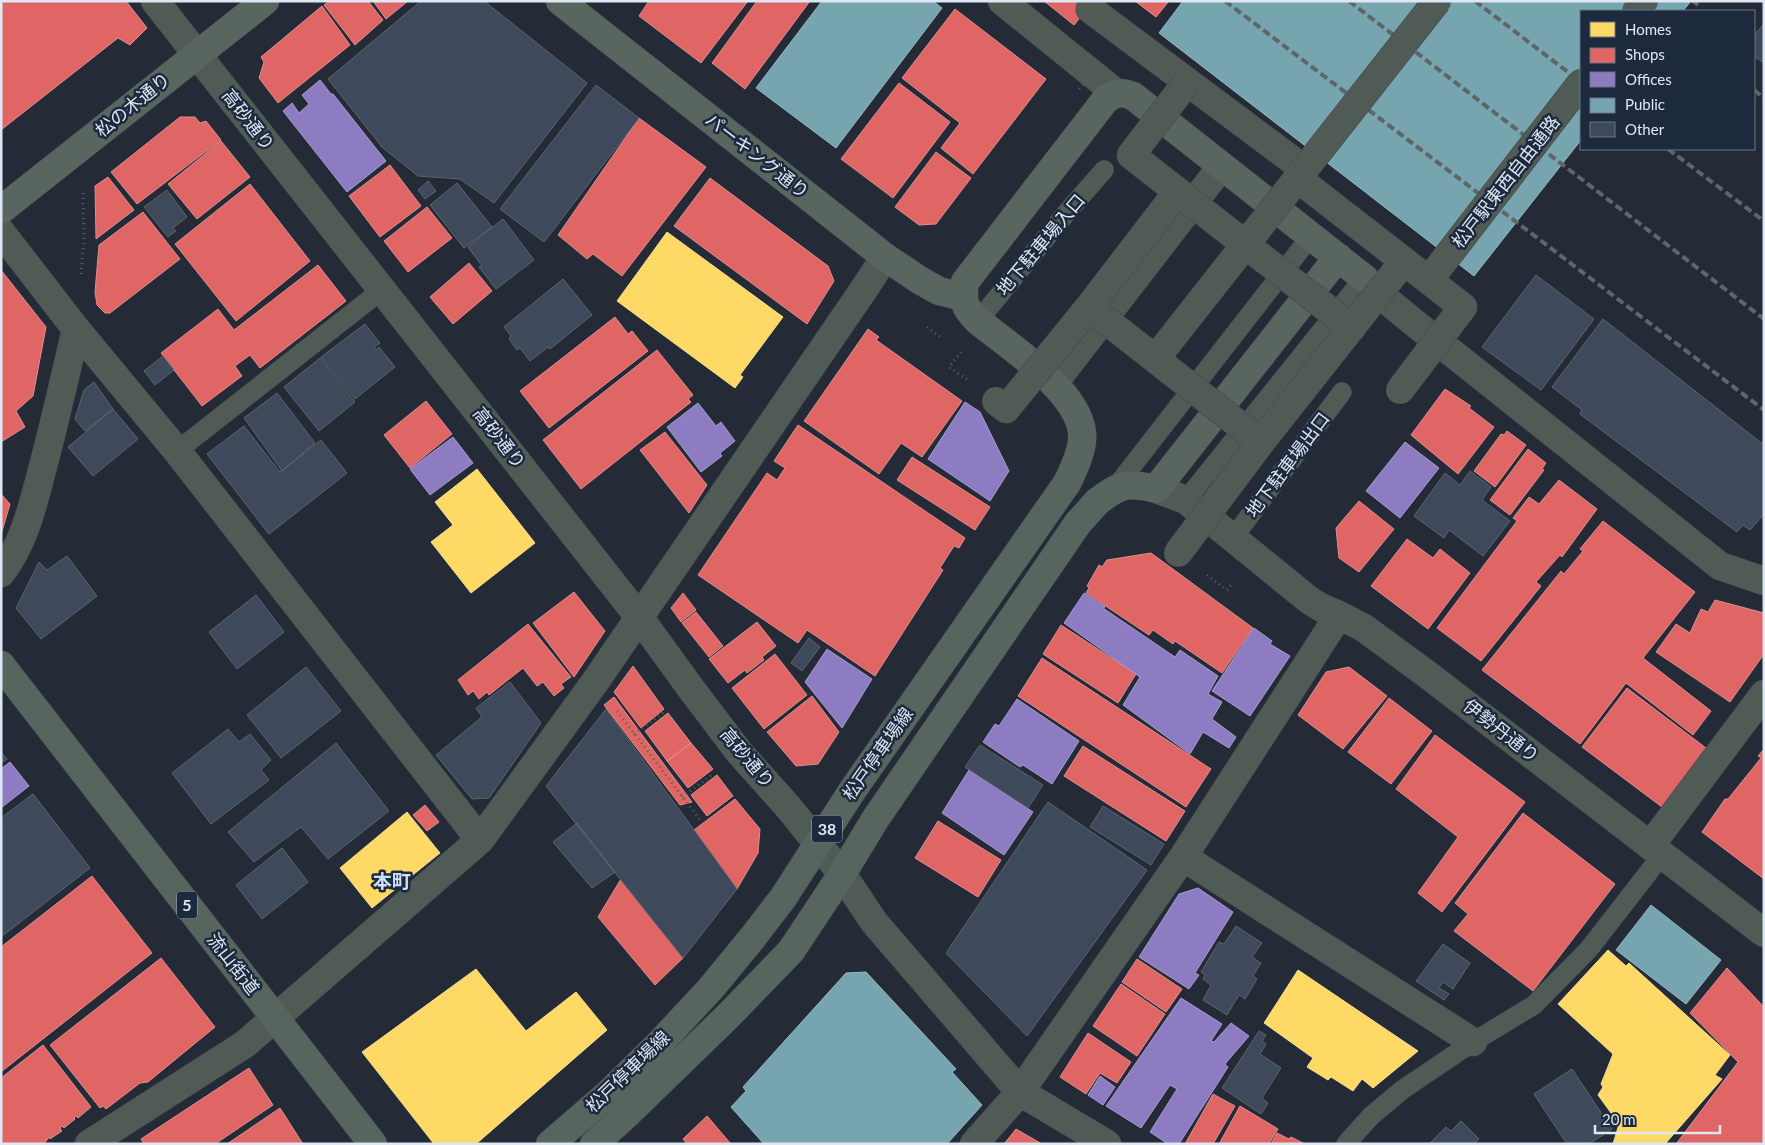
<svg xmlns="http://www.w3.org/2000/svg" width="1765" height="1145" font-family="Lato,'Noto Sans JP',sans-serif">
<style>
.homes{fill:#ffd966;stroke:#f5dd91}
.shops{fill:#e06666;stroke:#df8d91}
.offices{fill:#8e7cc3;stroke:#a69cd2}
.public{fill:#76a5af;stroke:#95b9c4}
.building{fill:#3e495b;stroke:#5f646e}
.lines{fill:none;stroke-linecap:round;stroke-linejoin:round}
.lane-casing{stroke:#41464f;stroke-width:20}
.street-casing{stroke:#41464f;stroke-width:29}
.secondary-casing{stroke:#41464f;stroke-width:29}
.primary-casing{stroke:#41464f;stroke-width:29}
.path{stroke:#58605f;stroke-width:3;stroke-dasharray:1 4;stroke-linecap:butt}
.lane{stroke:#505b55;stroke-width:19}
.street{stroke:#505b55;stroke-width:28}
.secondary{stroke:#59665f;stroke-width:28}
.primary{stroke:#57655f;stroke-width:28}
.rail{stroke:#5e6668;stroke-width:4;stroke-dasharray:8 4;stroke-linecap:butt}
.street-bridge-casing{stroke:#41464f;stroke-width:29;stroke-linecap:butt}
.path-bridge{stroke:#58605f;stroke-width:3;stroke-dasharray:1 4;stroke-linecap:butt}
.street-bridge{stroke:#505b55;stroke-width:28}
.labels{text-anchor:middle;stroke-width:5;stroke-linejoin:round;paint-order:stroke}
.shield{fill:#1d2a3e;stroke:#a4aebd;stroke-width:1}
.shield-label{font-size:16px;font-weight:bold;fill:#dee7f4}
.street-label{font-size:18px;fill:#dee7f4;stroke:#1d2a3e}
.neighbourhood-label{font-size:19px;font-weight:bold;fill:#cedffa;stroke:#1d2a3e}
</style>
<rect width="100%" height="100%" fill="#252b36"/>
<path class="homes" d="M667,232L783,317L740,375L743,377L735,388L617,301Z
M477,469L535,543L471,593L431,542L453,525L435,502Z
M407,812L440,853L372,908L340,868Z
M1608,950L1626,966L1629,963L1730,1055L1715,1075L1722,1079L1665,1144H1613L1619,1124L1598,1095L1603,1087L1601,1084L1613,1054L1558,1004Z
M476,969L526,1031L576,992L607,1030L476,1144H434L362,1052Z
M1298,970L1418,1051L1373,1088L1362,1079L1353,1091L1331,1077L1328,1080L1307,1067L1313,1058L1264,1023Z"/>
<path class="shops" d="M1,1H126L147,28L130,45L118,38L1,130Z
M330,1H368L383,20L355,45L324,5Z
M373,1H408L386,19Z
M649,1H748L701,63L639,16Z
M757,1H810L745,89L712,63Z
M1044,1H1093L1074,25Z
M1135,1H1169L1156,17Z
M322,6L350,45L278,103L259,78L264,62L261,57Z
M955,9L1046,79L973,174L941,148L960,123L902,78Z
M899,83L950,122L893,198L841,159Z
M180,117H195L200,123L206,121L221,140L137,204L111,172Z
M639,118L706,167L622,276L593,254L587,259L558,235Z
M221,141L250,177L197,219L168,184Z
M936,152L971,178L936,224L919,225L895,207Z
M390,165L421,206L380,237L349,196Z
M108,177L134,210L96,239L95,186Z
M710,178L828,266L834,281L807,324L674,226Z
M250,184L310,261L236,321L175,244Z
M427,207L452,238L408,272L384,241Z
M143,212L180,259L110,313H105L97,305L95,292L99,245Z
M469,263L492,291L453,324L430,297Z
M318,265L346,301L260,368L250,355L235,366L242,376L202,406L161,353L218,309L234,330Z
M1,270L46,327L33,396L16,411L25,427L1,442Z
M615,317L628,334L632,331L648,351L549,428L520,391Z
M868,329L879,337L876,340L962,401L922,457L901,443L879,474L804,421Z
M657,350L693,395L688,399L691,402L581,489L543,440Z
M1445,389L1471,406L1469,408L1494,427L1458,474L1411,435Z
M426,401L452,434L410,468L384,435Z
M798,425L965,538L959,548L954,546L940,568L943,570L875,676L807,630L798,643L698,575L767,473L777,480L785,468L774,461Z
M1507,431L1526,445L1495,487L1474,471L1501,434L1504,435Z
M665,432L707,485L689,513L640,450Z
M1528,449L1546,463L1542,469L1544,470L1510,515L1490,500Z
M912,457L990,507L975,530L897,480Z
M1559,480L1597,509L1562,557L1560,555L1536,582L1541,586L1481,661L1437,628L1517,521L1513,518L1529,497L1539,504Z
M1,494L10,504L1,535Z
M1359,501L1394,529L1359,572L1339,558L1336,528Z
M1603,521L1695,592L1643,658L1711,711L1693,735L1626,683L1580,744L1482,670L1561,571L1564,574L1583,551L1580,549Z
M1407,539L1433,558L1440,549L1470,573L1428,629L1371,586Z
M1151,553L1253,628L1222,673L1175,641L1173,644L1153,630L1149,635L1086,593L1089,588L1087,586L1099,565L1102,567L1107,560Z
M574,592L605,631L574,677L533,623Z
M683,593L696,610L681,622L671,608Z
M1715,600L1764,613V654L1730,702L1656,652L1676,624L1690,633L1701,609L1708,612Z
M696,612L723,646L709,657L682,623Z
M757,622L776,646L762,657L764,660L747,673L745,670L728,683L709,659Z
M528,624L571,677L561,684L564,688L554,696L543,682L537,686L523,668L489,695L487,692L479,699L473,691L468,695L458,680Z
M1061,625L1136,674L1118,703L1043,654Z
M775,654L807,695L764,729L732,688Z
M1042,658L1211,769L1186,807L1018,696Z
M633,666L664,709L641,728L614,692Z
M1349,667L1387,696L1343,749L1298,715L1326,672Z
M1627,688L1706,748L1662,807L1582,747Z
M812,696L839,732L818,764L796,766L767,732Z
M614,697L692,802L680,805L604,705Z
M1389,698L1432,731L1391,784L1348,752Z
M668,713L691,743L667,761L645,731Z
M1435,735L1525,802L1442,912L1418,893L1458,837L1396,789Z
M691,743L713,769L688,788L667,761Z
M1083,746L1185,811L1166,841L1064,776Z
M1764,749V879L1702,832L1725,799H1728L1761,758L1758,756Z
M717,775L733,796L707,816L691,795Z
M735,799L760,829L758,853L737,889L694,830Z
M425,805L439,822L427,831L413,815Z
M1523,813L1615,884L1533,991L1454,931L1468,914L1455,903Z
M938,821L1001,860L978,897L915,858Z
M92,876L152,953L1,1072V947Z
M621,879L683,958L655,985L598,917Z
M161,958L215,1027L148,1082L140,1083L106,1109L103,1106L100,1108L50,1045Z
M1137,959L1182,989L1166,1012L1122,982Z
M1727,968L1764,1007V1144H1676L1738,1062L1690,1013Z
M1121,984L1165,1014L1137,1056L1093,1026Z
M1088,1033L1131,1062L1117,1083L1100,1073L1086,1094L1060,1077Z
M43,1045L91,1107L78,1118L76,1116L74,1118L75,1119L64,1128L62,1126L60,1128L62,1131L50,1139L49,1137L44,1144H1V1078Z
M249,1068L273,1105L215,1144H144L141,1139Z
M1213,1094L1235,1106L1213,1144H1185Z
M1240,1106L1278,1129L1269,1144H1219Z
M280,1108L303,1144H227Z
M707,1116L731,1144H687L683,1139Z
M1016,1129L1042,1144H1004Z
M1277,1133L1289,1139L1291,1137L1305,1144H1271Z"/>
<path class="offices" d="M320,80L331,94H333L386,161L347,192L283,111L292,103L299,113L309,104L302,95Z
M965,402L980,412L1009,471L990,501L928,459Z
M698,403L716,426L721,422L735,441L720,453L722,456L701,472L667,427Z
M453,437L473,463L430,495L410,469Z
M1405,442L1439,468L1400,518L1366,491Z
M1084,593L1105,607L1103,608L1175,657L1180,650L1218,676L1208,694L1222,702L1212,719L1236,737L1229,748L1203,732L1190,754L1123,705L1140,677L1064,623Z
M1254,628L1272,641L1270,644L1290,656L1250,716L1212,691Z
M827,649L872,679L842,728L805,682Z
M1017,699L1079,741L1052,784L1023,765L1020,767L983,742L995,724L999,726Z
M10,762L29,786L1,808V769Z
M969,770L1033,812L1004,855L942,813Z
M1198,888L1233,912L1195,973L1199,975L1189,989L1139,957L1179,894Z
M1181,998L1222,1024L1211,1041L1214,1042L1231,1023L1249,1036L1225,1064L1228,1067L1179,1144H1168L1150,1132L1177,1089L1170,1085L1141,1128L1106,1106Z
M1100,1076L1115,1087L1103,1105L1088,1095Z"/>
<path class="public" d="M822,1H933L942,8L836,148L756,88Z
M1183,1H1691L1683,11H1581V140L1474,276L1159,33Z
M1651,905L1721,960L1686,1004L1616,950Z
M866,972L956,1069L952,1072L982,1105L947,1144H764L731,1107L746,1091L743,1087L846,973Z"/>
<path class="building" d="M421,1H484L587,83L494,203L460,179L418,176L382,147L328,79Z
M1764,24V63L1754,56V35Z
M596,85L639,118L544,242L500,209Z
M428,181L436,191L425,199L418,190Z
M457,183L492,227L464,248L430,205Z
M167,190L187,217L173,228L176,231L168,237L144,207Z
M503,219L534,260L496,289L479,267L482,266L468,247Z
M1536,275L1594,319L1541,390L1482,347Z
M563,279L592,315L550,349L548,347L530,361L520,348L517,350L509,339L511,336L504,327Z
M1603,319L1764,445V514L1750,530L1743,525L1737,532L1580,414L1582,410L1552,387Z
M365,324L380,343L374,347L376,350L379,347L395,367L355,399L321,357Z
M163,356L174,370L155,385L144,371Z
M320,358L355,402L319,431L284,387Z
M94,382L113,409L85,431L75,419L84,390Z
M277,393L315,443L282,471L244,418Z
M113,409L138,439L93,476L68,447Z
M244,426L280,472L321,440L347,473L269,534L207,454Z
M1470,471L1491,487L1482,500L1510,521L1483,556L1449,530L1444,538L1414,516L1445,473L1460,485Z
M67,556L97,596L41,639L16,608L39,562L47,570Z
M256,595L284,632L237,669L209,632Z
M809,638L820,647L802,671L791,663Z
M306,667L341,711L281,758L247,715Z
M510,682L541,723L489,798L472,799L436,755L482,717L476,708Z
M606,709L737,889L683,958L546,786Z
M228,729L239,742L250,734L271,760L261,770L269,780L211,824L172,773Z
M336,743L389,811L328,859L301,827L254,862L228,832Z
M980,745L1043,785L1028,808L965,767Z
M1,752L7,759L1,763Z
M33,794L90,868L1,937V818Z
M1048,802L1147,870L1027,1036L946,953Z
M1103,806L1164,844L1151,865L1090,827Z
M577,823L615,872L592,888L553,842Z
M282,848L308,882L262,919L236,885Z
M1236,926L1262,943L1252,957L1261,963L1253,976L1257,979L1245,999L1239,995L1227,1015L1203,1000L1211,985L1203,979L1205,975L1201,972L1219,942L1224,944Z
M1443,944L1470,963L1453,989L1443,982L1439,988L1449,994L1444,1000L1416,981Z
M1259,1031L1266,1035L1262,1041L1266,1044L1260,1054L1281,1068L1262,1098L1268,1103L1261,1114L1222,1088Z
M1572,1069L1612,1129L1589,1144H1567L1534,1094Z
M1461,1121L1479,1139L1474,1144H1429L1446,1127L1451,1131Z"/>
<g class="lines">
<defs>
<path id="lane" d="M978,321L1068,211L1104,170
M177,451L383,289
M1115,488L1311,236
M1186,500L1364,278
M1233,538L1342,392
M1346,1144L1371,1116L1402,1090L1473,1042L1534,1005L1589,949L1662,855"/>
<path id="street" d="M155,1L639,617L692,690L739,752L789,808L842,874L874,922L1020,1092L1183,857L1339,615
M1002,1L1116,93
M1090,9L1304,169
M1,232L76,329L177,451L480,840
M1364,278L1384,298L1412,321L1720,566L1764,581
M1054,383L1221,167
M1156,489L1186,500L1309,600L1322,608L1339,615L1364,628L1428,675L1764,933
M1,573C23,545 32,509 41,474C54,426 65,377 76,329
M1650,846L1764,694
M1183,857L1473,1042
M89,1144L245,1044L480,840L595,682L862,292L885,257
M974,1144L1020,1092L1107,1144"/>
<path id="secondary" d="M560,1L885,257L921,281L939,291L963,297
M1,210L265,1
M1067,483C1074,469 1084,448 1082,432C1077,390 1009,346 978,321C964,307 962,301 965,282L1106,99C1116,93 1121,91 1133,96L1364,278
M1097,502C1120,484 1127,482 1156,489L1338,257"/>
<path id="primary" d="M1,665L373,1144
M550,1144L608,1094L660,1043L712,987L753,937L783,898L852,791L1067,483
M594,1144L626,1115L728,1016L791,951L842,874L876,818L1078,523L1097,502"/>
</defs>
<use href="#lane" class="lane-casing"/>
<use href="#street" class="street-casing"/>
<use href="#secondary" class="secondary-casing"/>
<use href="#primary" class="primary-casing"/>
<path class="path" d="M81,274L84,240L83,191
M927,327L942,338
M961,352L949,367L968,380
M1207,575L1227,590L1232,584
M617,711L701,821
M634,734L664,712
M682,797L712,775"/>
<use href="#lane" class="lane"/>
<use href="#street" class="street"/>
<use href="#secondary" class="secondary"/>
<use href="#primary" class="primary"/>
<path class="rail" d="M1225,1L1764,410
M1349,1L1764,319
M1475,1L1581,82
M1636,1L1650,11
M1693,1L1698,5
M1754,90L1764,98
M1668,149L1764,221"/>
<defs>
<path id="street-bridge" d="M1636,11L1644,1
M1187,82L1131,155L1352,328
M1297,178L1463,307L1400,390
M1429,280L1581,83
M1089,307L1261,442
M1156,358L1437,1
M996,401L1006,409L1089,307L1178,191
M1178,553L1261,442L1404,261"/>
</defs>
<use href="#street-bridge" class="street-bridge-casing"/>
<path class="path-bridge" d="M1079,89L1094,70"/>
<use href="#street-bridge" class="street-bridge"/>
</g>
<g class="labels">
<g class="shield">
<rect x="812" y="815.5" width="30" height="27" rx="4"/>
<rect x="177" y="891.5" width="20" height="27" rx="4"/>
</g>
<g class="shield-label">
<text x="827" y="835">38</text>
<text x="187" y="911">5</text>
</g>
<g class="street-label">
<text transform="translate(133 105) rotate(-39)" y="6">松の木通り</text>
<text transform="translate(248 120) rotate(52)" y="6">高砂通り</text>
<text transform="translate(757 156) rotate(38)" y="6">パーキング通り</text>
<text transform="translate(1506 182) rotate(-52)" y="6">松戸駅東西自由通路</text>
<text transform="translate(1041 245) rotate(-50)" y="6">地下駐車場入口</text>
<text transform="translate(499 438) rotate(52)" y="6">高砂通り</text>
<text transform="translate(1288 465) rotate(-53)" y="6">地下駐車場出口</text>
<text transform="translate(1501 731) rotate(38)" y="6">伊勢丹通り</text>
<text transform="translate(878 754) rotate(-55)" y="6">松戸停車場線</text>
<text transform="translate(747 758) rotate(50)" y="6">高砂通り</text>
<text transform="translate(233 964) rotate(52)" y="6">流山街道</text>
<text transform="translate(628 1072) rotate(-44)" y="6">松戸停車場線</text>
</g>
<g class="neighbourhood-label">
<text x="392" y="888">本町</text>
</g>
</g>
<rect width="1765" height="1145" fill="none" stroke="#dee7f4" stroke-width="5"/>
<rect x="1580" y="10" width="175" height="140" fill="#1d2a3e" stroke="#6a7687"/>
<rect x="1590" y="22" width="25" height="15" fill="#ffd966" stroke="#6a7687"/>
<text x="1625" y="35" font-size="15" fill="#dee7f4">Homes</text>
<rect x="1590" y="48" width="25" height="15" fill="#e06666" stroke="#6a7687"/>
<text x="1625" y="60" font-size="15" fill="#dee7f4">Shops</text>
<rect x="1590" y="72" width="25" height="15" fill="#8e7cc3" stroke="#6a7687"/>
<text x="1625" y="85" font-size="15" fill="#dee7f4">Offices</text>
<rect x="1590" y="98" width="25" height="15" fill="#76a5af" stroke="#6a7687"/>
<text x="1625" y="110" font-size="15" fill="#dee7f4">Public</text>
<rect x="1590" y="122" width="25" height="15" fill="#3e495b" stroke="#6a7687"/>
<text x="1625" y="135" font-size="15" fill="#dee7f4">Other</text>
<path d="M1595 1125v8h125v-8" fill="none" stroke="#dee7f4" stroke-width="2.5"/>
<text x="1602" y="1125" font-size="15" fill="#dee7f4" stroke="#1d2a3e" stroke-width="4" paint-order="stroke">20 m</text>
</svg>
